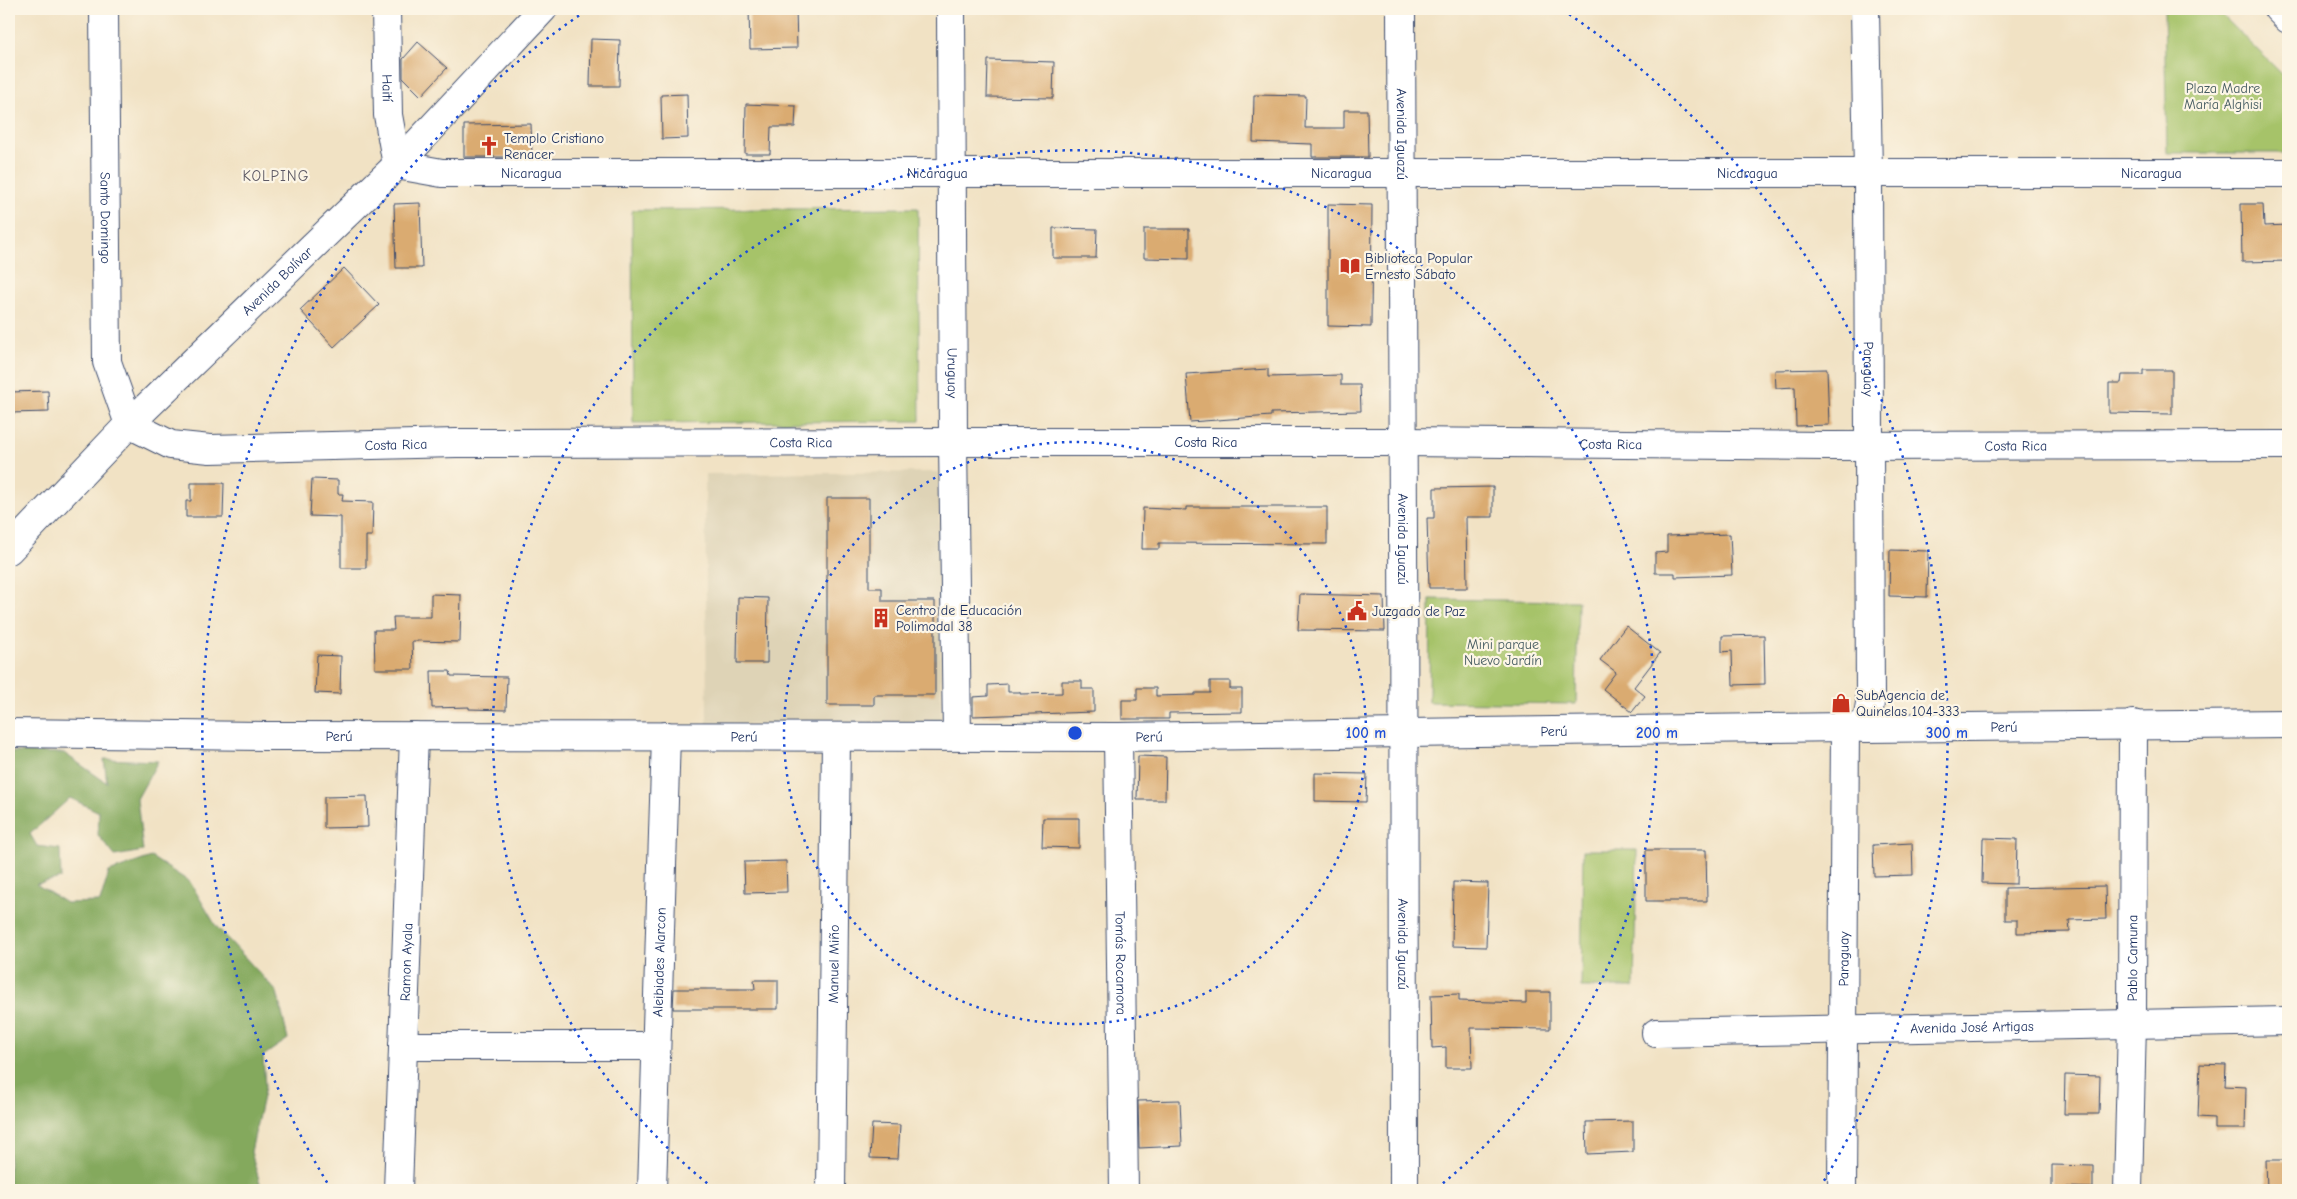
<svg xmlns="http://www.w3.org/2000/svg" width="2297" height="1199" font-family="'Comic Neue',sans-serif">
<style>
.built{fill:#ded3b6}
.green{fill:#a6c369;stroke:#607964}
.forest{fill:#84a95d;stroke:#506c5e}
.building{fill:#daab71}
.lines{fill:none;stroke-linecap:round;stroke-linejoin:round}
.minor-casing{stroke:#3b4a6d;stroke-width:30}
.major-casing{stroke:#3b4a6d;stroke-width:30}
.minor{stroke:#fff;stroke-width:28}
.major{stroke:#fff;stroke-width:28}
.ring{fill:none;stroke:#1d4ed8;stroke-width:2.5;stroke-dasharray:2.5 5}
.labels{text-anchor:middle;stroke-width:4.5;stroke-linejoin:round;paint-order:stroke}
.street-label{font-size:14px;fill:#1b2f5e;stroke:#fcf5e5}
.park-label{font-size:14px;fill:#455b61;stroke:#fcf5e5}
.poi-label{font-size:14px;fill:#1b2f5e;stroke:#fcf5e5;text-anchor:start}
.neighbourhood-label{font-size:15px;letter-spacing:1px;fill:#5e5a65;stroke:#fcf5e5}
.centre{fill:#1d4ed8;stroke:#fcf5e5;stroke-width:2.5}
.ring-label{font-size:15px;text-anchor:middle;font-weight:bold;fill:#1d4ed8;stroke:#fcf5e5;stroke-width:4.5;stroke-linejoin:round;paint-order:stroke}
</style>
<rect width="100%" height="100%" fill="#fcf5e5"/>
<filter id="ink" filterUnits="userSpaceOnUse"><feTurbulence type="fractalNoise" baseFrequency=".02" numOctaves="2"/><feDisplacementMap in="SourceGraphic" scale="10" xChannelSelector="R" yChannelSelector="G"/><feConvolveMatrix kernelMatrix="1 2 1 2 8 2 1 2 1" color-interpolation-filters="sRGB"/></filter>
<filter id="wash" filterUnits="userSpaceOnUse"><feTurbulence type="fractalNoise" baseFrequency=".0096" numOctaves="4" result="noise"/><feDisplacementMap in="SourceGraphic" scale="20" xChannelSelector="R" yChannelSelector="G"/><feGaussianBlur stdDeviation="1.12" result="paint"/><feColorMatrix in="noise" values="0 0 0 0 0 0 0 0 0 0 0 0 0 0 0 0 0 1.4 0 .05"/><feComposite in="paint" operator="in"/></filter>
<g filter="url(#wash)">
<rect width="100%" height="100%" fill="#f1e2c4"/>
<path class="built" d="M939,472L941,723L707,725L705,474Z"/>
<path class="green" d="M2164,9H2216L2288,80V153H2167Z
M918,208L920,421L633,423L632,210Z
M1430,599L1578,601L1576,704L1429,702Z
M1583,850H1637L1634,987H1581Z"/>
<path class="forest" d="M9,752L64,753L107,783L104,759L158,761L137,799L143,851L115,856L98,835L99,812L70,798L30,834L37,846L60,849L61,878L36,884L66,903L100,902L109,872L151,857L190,882L216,926L277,992L288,1039L263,1056L265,1087L251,1152L262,1190H9Z"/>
<g id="blocks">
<path class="building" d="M749,9H796L797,48L750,49Z
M591,39L620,40L619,86H590Z
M418,42L447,68L421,96L403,78V59Z
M988,60L1054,62L1053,98L987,97Z
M687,94L688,138L662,139L661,95Z
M1254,95L1306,96L1305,128H1344V110H1367L1368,157H1312V144L1253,142Z
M746,104L796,106L795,127H771L770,154H745Z
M531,124L532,157H464V125Z
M420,203L422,268H396L394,204Z
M1328,204L1372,205L1371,327L1328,326Z
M2241,204H2263L2264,226L2288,225V261L2242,262Z
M1053,228L1097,229L1096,258H1053Z
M1144,229H1189V259L1144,258Z
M344,268L379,305L334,347L300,310Z
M1268,369V377L1341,375V385H1360L1361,411L1271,413V416L1190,422L1186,374Z
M1827,369L1829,425L1796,426L1795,387L1776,388L1775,370Z
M2143,370H2172V414L2109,413V383H2121L2122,375H2143Z
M48,391L49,412L9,413V392Z
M312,479L338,480V494H343L342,501L373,502L372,536H366V568H341V517L310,516Z
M191,483H224L223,517H186V501H191Z
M1493,487V517H1466L1467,588H1429L1427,518H1434V488Z
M827,498H869V588H882V601H935V695H874V705H827Z
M1186,507H1327V544L1159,543V549H1142L1143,508L1186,510Z
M1730,534L1732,575L1675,577V573H1655V553L1667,552V536Z
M1890,550L1928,551L1927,597L1889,596Z
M431,594L461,595L460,642L412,641L413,669H375L374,630H394L393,617H431Z
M1300,594L1384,596L1385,631L1298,630Z
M738,597L768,598L767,663H737Z
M1626,626L1660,653L1634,687L1645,696L1632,712L1603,689L1616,672L1600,660Z
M1764,635L1765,684L1733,685L1732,651L1722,652V636Z
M317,655L341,656L340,694L315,693Z
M431,671H450L451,676L507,677L506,710L469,709V707L432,708Z
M1062,681H1082V689H1094V712L973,716V697L988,696V685L1008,684V692H1020V694L1062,693Z
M1210,681H1230V689H1242V712L1169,713V719H1122V700H1137V688H1156V696L1195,695V693H1210Z
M1138,756L1166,757L1165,800H1137Z
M1315,773L1367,774L1366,802L1315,801Z
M367,796L368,827L324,828V797Z
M1043,818H1079V848L1042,847Z
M1983,838L2017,839L2016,884L1982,883Z
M1912,843L1913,875L1874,876L1873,845Z
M1646,850H1706L1707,901H1646Z
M786,861L787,892L745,893L744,862Z
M1453,882L1488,883L1486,947L1452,946Z
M2105,886L2106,919L2069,920L2070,932L2017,933V920H2005V888Z
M754,980H778V1009H673L674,989H755Z
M1526,992H1550V1029L1471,1028L1472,1068H1446V1047L1432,1048L1431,995L1459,994V1001L1526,1003Z
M2200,1064L2226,1065L2225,1086L2246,1087L2245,1129H2214V1118L2198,1117Z
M2065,1075L2100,1076L2099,1114H2064Z
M1180,1100L1182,1146L1139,1148L1138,1101Z
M1633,1121V1152L1587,1154L1586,1122Z
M872,1124L900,1125L898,1159L870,1158Z
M2266,1160H2288V1190H2267Z
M2052,1165L2093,1166V1188L2067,1187V1190H2052Z"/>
</g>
</g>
<g filter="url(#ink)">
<use href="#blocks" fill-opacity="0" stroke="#3b4a6d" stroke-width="1"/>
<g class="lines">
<defs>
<g id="minor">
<path id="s1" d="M104,9L107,362L129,424L171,445L210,449L456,443L953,442H1404L1827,446L2288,445"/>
<path id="s2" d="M386,9L388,115L397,165L442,173H2288"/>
<path id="s3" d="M951,9L953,442L957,736"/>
<path id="s4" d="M1865,9L1868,173L1870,703L1866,728"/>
<path id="s5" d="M9,733L265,736L1118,737L1845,727L1866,728L2288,724"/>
<path id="s6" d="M1118,737L1124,1190"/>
<path id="s7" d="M1656,1033L2288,1021"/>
<path d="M403,1046H656"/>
<path id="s8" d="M398,1190L414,736"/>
<path id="s9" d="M652,1190L666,736"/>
<path id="s10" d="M831,1190L836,738"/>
<path id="s11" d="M1842,1190L1845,727"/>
<path id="s12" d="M2128,1190L2132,1023L2133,724"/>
</g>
<g id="major">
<path id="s13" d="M1401,9C1405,403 1402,796 1404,1190"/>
<path d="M2278,9L2288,19"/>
<path id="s14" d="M9,550L129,424L397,165L543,9"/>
</g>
</defs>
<use href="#minor" class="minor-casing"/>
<use href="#major" class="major-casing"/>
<use href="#minor" class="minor"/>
<use href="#major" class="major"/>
</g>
</g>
<g class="ring">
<circle cx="1075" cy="733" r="291"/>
<path d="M713 1188A582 582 0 1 1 1437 1188"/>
<path d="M331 1189A872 872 0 0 1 587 10M1563 10A872 872 0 0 1 1819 1189"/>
</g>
<defs>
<symbol id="church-bare" viewBox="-9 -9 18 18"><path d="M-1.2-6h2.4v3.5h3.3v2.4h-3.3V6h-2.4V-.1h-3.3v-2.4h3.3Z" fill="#c8321e" stroke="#fcf5e5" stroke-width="2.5" paint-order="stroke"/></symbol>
<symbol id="library-bare" viewBox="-9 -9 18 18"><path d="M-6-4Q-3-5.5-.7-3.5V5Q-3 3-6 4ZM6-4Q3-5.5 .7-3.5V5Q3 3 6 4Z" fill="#c8321e" stroke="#fcf5e5" stroke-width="2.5" paint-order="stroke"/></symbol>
<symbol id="civic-bare" viewBox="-9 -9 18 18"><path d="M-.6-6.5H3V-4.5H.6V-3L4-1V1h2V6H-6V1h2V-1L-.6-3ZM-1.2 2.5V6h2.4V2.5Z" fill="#c8321e" stroke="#fcf5e5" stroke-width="2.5" paint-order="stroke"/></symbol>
<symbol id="building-bare" viewBox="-9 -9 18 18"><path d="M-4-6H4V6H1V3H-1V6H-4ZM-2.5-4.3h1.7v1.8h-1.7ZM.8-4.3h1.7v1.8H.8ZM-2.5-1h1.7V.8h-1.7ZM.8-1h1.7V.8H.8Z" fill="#c8321e" stroke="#fcf5e5" stroke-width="2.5" paint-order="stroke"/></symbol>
<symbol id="shop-bare" viewBox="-9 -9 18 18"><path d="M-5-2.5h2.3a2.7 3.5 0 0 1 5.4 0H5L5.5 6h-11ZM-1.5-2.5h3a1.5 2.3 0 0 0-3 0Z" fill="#c8321e" stroke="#fcf5e5" stroke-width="2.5" paint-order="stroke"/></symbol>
</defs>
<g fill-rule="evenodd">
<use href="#church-bare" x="475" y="132" width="28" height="28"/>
<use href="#library-bare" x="1336" y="252" width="28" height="28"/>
<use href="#civic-bare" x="1343" y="597" width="28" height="28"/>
<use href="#building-bare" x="867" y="604" width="28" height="28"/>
<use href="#shop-bare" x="1827" y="689" width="28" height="28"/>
</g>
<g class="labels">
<g class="street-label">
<text dy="5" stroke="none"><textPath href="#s2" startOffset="79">Haití</textPath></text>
<text dy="5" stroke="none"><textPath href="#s13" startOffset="125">Avenida Iguazú</textPath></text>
<text dy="5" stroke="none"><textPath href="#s2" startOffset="292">Nicaragua</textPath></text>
<text dy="5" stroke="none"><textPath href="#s2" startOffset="698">Nicaragua</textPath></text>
<text dy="5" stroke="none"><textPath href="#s2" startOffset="1508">Nicaragua</textPath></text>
<text dy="5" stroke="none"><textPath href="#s2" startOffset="1912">Nicaragua</textPath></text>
<text dy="5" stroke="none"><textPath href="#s2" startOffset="1102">Nicaragua</textPath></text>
<text dy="5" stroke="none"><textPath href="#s1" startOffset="209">Santo Domingo</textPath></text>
<text dy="5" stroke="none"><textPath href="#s14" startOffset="380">Avenida Bolívar</textPath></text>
<text dy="5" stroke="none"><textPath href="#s4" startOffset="360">Paraguay</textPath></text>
<text dy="5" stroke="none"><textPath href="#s3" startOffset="364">Uruguay</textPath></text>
<text dy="5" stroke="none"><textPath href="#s1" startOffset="1096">Costa Rica</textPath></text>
<text dy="5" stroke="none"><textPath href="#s1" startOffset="1501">Costa Rica</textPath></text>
<text dy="5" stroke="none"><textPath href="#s1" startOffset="1906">Costa Rica</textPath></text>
<text dy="5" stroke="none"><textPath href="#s1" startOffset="691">Costa Rica</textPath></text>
<text dy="5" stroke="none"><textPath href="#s1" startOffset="2311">Costa Rica</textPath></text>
<text dy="5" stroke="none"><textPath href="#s13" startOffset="530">Avenida Iguazú</textPath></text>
<text dy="5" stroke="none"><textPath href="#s5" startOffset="1995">Perú</textPath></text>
<text dy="5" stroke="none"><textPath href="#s5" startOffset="1545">Perú</textPath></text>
<text dy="5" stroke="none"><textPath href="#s5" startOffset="330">Perú</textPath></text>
<text dy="5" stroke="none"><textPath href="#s5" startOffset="735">Perú</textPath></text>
<text dy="5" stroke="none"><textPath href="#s5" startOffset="1140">Perú</textPath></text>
<text dy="5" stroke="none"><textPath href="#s13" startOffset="935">Avenida Iguazú</textPath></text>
<text dy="5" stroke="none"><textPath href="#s12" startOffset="232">Pablo Camuna</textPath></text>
<text dy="5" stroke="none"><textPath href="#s11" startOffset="231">Paraguay</textPath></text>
<text dy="5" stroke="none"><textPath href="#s8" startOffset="228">Ramon Ayala</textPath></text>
<text dy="5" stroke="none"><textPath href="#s9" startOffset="228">Aleibiades Alarcon</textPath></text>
<text dy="5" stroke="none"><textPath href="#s10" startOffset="226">Manuel Miño</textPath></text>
<text dy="5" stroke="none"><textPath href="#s6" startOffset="226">Tomás Rocamora</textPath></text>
<text dy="5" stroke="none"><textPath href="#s7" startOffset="316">Avenida José Artigas</textPath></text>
</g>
<g class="park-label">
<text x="2223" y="93">Plaza Madre<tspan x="2223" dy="16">María Alghisi</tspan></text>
<text x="1503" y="649">Mini parque<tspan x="1503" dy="16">Nuevo Jardín</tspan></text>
</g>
<g class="poi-label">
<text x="504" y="143">Templo Cristiano<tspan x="504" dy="16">Renacer</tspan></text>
<text x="1365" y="263">Biblioteca Popular<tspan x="1365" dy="16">Ernesto Sábato</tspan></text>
<text x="896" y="615">Centro de Educación<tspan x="896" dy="16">Polimodal 38</tspan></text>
<text x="1372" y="616">Juzgado de Paz</text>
<text x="1856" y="700">SubAgencia de<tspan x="1856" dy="16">Quinelas 104-333</tspan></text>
</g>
<g class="neighbourhood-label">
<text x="276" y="181">KOLPING</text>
</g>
</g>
<circle cx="1075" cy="733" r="8" class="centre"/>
<g class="ring-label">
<text x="1366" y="738">100 m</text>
<text x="1657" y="738">200 m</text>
<text x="1947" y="738">300 m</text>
</g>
<rect width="2297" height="1199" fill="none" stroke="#fcf5e5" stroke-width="30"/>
</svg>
